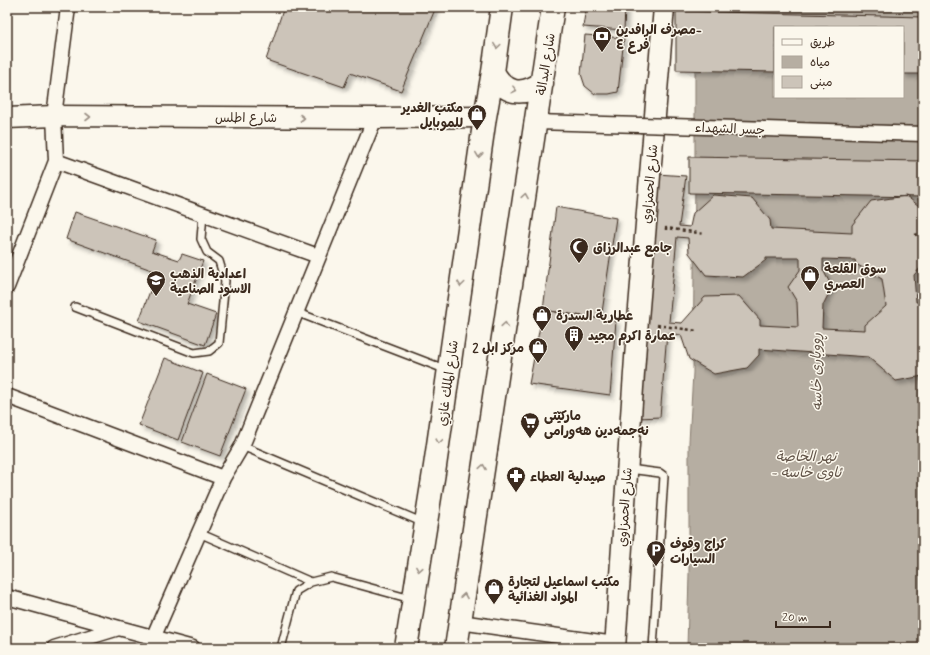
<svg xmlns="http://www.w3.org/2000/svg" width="930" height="655" font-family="Mynerve,'Playpen Sans Arabic',sans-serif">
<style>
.water{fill:#b6aea2;stroke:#85796d;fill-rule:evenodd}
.building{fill:#ccc4b9;stroke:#3b2a1e;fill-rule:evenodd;filter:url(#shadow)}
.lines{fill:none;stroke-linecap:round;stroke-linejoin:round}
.lane-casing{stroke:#3b2a1e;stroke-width:10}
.street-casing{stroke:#3b2a1e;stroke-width:17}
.secondary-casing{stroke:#3b2a1e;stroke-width:23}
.primary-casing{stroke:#3b2a1e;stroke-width:25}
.path{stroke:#3b2a1e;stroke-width:2.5;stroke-dasharray:3 3;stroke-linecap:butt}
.lane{stroke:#fbf7ec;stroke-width:7}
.street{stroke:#fbf7ec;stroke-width:14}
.secondary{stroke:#fbf7ec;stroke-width:20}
.primary{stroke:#fbf7ec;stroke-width:22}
.street-bridge-casing{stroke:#3b2a1e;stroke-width:17;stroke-linecap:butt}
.street-bridge{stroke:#fbf7ec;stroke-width:14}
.oneway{stroke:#9b9085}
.labels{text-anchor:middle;stroke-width:3;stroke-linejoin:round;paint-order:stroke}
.poi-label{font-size:13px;font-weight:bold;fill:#3b2a1e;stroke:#fbf7ec;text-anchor:start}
.street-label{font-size:13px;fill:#3b2a1e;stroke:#fbf7ec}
.water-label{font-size:14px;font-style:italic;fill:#605246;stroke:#fbf7ec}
</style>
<defs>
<filter id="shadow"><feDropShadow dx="3.5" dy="3.5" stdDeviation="2" flood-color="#0004"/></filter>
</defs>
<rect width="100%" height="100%" fill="#fbf7ec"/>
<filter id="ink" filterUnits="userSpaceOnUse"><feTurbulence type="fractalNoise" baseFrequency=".025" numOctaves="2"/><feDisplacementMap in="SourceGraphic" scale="8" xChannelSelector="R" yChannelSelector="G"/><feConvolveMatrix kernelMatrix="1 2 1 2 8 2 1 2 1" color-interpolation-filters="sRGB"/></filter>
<g filter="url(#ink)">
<path class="water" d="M695,7H923V648H687L689,574V442L693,373L695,182ZM775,27H903V97H775Z"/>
<path class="building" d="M284,7H436L401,91L350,73L344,87L266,60Z
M586,7H625L624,30L583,27Z
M676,11L923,17V74H903V27H775V72L676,70Z
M585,35L624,38L618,92L609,94H595L585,86L581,74Z
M689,157L923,161V197L689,193Z
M657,174L686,176L679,226L690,227L693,213L713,195L752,198L770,220L771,229L852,233V225L871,201L906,196L923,209V265L914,275L916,302H923V376L896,381L868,357L759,349V355L747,368L714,374L689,359L681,335L667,333L660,417L639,418ZM677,237L688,238L689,253L706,275L743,277L766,260V258H800V270L788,287L797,302L798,327L760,325V320L739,296L705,297L682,323L669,322ZM823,259L855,260L856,264L882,279L886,306L865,325V330L822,328L823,305L832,287L823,270Z
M556,207L616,218L601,319L543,310Z
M75,212L156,240L152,251L179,260L182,254L203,261L187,304L216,314L205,345L139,321L157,272L66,239Z
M543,310L616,321L610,395L529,384Z
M165,358L203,373L178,440L139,425Z
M207,374L246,389L220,456L182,442Z"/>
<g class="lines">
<defs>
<path id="lane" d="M75,307L194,353L209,351L219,343L225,281L219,261L207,252L201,239L203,214
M296,312L447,370
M242,446L424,523
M629,469L660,473L664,476L653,648
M199,533L311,582
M281,648L296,591L311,582L331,577L411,599"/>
<path id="street" d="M536,122L640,125
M56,161L318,256
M7,287L56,161L54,116L68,7
M7,396L223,478
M7,597L119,628
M460,622L615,644
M153,638L223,478L242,446L375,118
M54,648L119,628L193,648"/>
<path id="secondary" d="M7,118L54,116L375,118L485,117
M615,648L636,344L664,7"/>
<path id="primary" d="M493,72C505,94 521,97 542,83
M406,648L435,466L485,117L493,72L502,7
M456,648L553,7"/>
</defs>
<use href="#lane" class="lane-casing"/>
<use href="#street" class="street-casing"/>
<use href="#secondary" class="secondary-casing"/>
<use href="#primary" class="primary-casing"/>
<path class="path" d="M666,230V228L705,234
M915,235L923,233
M657,325L698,331"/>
<use href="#lane" class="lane"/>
<use href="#street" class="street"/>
<use href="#secondary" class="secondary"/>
<use href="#primary" class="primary"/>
<defs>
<path id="street-bridge" d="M640,125L923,134"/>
</defs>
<use href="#street-bridge" class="street-bridge-casing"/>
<use href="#street-bridge" class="street-bridge"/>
</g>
<defs><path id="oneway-chevron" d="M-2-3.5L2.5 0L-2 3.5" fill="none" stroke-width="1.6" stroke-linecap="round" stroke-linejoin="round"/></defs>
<g class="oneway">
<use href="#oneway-chevron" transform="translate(497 46) rotate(98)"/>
<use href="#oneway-chevron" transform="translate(514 90) rotate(14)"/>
<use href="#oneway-chevron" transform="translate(88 117)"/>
<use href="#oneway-chevron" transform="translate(302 118)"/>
<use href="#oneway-chevron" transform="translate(479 155) rotate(98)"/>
<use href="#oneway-chevron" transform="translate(525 196) rotate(-81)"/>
<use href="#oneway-chevron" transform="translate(461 284) rotate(98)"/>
<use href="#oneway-chevron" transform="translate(505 325) rotate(-81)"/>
<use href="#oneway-chevron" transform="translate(439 441) rotate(98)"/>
<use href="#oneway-chevron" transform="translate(483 467) rotate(-81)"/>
<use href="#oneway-chevron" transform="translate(419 569) rotate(99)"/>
<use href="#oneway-chevron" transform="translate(464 596) rotate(-81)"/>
</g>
</g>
<defs>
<symbol id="bank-pin" viewBox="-11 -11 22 30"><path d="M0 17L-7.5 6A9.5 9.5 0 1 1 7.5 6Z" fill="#3b2a1e" stroke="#fbf7ec"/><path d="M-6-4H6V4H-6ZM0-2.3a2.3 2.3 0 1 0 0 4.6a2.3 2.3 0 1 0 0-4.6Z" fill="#fff"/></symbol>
<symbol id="shop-pin" viewBox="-11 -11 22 30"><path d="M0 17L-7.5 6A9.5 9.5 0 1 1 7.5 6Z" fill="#3b2a1e" stroke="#fbf7ec"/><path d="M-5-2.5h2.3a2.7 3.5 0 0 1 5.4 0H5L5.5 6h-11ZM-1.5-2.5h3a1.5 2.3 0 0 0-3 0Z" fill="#fff"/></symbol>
<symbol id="mosque-pin" viewBox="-11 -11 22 30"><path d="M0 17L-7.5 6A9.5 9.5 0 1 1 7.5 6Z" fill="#3b2a1e" stroke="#fbf7ec"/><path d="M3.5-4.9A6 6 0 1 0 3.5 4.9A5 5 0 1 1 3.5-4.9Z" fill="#fff"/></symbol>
<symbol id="school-pin" viewBox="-11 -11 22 30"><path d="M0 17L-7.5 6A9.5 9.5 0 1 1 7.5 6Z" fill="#3b2a1e" stroke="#fbf7ec"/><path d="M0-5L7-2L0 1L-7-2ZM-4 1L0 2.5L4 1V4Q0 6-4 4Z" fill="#fff"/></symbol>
<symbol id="building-pin" viewBox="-11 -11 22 30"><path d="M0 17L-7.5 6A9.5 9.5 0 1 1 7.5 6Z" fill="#3b2a1e" stroke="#fbf7ec"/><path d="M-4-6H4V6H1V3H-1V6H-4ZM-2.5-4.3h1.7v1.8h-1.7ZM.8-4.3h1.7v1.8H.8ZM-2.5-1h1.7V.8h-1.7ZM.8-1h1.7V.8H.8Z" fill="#fff"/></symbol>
<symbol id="supermarket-pin" viewBox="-11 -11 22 30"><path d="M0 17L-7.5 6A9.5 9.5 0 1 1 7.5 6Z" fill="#3b2a1e" stroke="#fbf7ec"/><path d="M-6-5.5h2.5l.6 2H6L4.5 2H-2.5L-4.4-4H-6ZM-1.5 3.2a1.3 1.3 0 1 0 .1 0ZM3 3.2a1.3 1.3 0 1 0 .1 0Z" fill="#fff"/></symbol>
<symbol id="pharmacy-pin" viewBox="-11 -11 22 30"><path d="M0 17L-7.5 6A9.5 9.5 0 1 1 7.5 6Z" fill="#3b2a1e" stroke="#fbf7ec"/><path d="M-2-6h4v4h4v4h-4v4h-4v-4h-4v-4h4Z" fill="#fff"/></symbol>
<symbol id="parking-pin" viewBox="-11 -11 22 30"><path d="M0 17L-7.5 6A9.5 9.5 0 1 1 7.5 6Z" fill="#3b2a1e" stroke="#fbf7ec"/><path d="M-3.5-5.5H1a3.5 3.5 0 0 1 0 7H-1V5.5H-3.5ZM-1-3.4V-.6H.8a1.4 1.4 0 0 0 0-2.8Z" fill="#fff"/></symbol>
</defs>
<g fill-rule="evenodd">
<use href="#bank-pin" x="591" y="25" width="22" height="30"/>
<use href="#shop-pin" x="466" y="103" width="22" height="30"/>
<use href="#mosque-pin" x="568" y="236" width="22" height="30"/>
<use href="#shop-pin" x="799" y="264" width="22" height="30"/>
<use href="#school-pin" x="145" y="269" width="22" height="30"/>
<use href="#shop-pin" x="531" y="304" width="22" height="30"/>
<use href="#building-pin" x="563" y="324" width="22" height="30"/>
<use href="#shop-pin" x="527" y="336" width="22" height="30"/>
<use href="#supermarket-pin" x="519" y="411" width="22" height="30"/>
<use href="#pharmacy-pin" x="505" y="465" width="22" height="30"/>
<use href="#parking-pin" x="645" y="539" width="22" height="30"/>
<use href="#shop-pin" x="483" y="577" width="22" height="30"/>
</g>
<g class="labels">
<g class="poi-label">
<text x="616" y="34">مصرف الرافدين-<tspan x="616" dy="15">فرع ٤</tspan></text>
<text x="463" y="112" text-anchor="end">مكتب الغدير<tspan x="463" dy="15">للموبايل</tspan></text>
<text x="593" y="252">جامع عبدالرزاق</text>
<text x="824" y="273">سوق القلعة<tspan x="824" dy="15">العصري</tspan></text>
<text x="170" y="278">اعدادية الذهب<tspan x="170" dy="15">الاسود الصناعية</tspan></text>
<text x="556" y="320">عطارية السدرة</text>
<text x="588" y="340">عمارة اكرم مجيد</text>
<text x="524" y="352" text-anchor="end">مركز ابل 2</text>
<text x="544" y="420">مارکێتی<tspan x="544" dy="15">نەجمەدین هەورامی</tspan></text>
<text x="530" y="481">صيدلية العطاء</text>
<text x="670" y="548">كراج وقوف<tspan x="670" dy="15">السيارات</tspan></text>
<text x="508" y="586">مكتب اسماعيل لتجارة<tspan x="508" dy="15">المواد الغذائية</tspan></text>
</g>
<g class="street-label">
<text transform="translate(545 64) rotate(-81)" y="5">شارع البدالة</text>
<text x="246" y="122">شارع اطلس</text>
<text transform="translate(730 128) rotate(2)" y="5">جسر الشهداء</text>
<text transform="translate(649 184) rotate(-85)" y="5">شارع الحمزاوي</text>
<text transform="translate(447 383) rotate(-82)" y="5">شارع الملك غازي</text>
<text transform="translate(624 507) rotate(-86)" y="5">شارع الحمزاوي</text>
</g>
<g class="water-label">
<text transform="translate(816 372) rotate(-91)" y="5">ڕووباری خاسە</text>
<text x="806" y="461">نهر الخاصة<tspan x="806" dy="16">- ئاوی خاسە</tspan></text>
</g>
</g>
<rect width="930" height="655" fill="none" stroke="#fbf7ec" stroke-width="24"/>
<rect x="12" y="12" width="906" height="631" fill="none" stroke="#3b2a1e" stroke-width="1.5" filter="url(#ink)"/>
<rect x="774" y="26" width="130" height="72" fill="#fbf7ec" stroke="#aea59a"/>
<rect x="782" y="39" width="20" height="6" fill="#fbf7ec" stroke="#aea59a"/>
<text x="810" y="46" font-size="12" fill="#3b2a1e">طريق</text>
<rect x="782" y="56" width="20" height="12" fill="#b6aea2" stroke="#aea59a"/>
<text x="810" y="66" font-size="12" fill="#3b2a1e">مياه</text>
<rect x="782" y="76" width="20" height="12" fill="#ccc4b9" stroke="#aea59a"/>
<text x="810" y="86" font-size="12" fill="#3b2a1e">مبنى</text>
<path d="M776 621v6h54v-6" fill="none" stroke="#3b2a1e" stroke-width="2"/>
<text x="782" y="621" font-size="12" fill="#3b2a1e" stroke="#fbf7ec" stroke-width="3" paint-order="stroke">20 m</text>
</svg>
